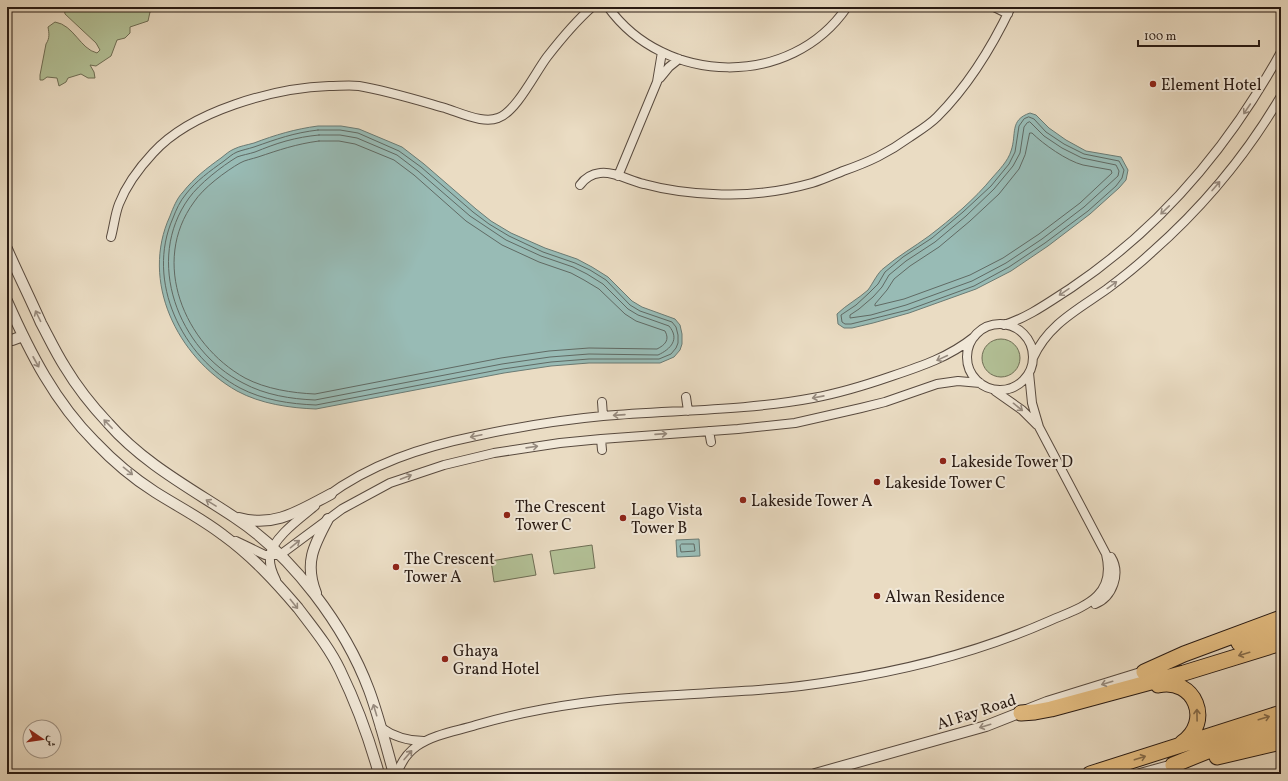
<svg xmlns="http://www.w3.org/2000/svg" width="1288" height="781" font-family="Vollkorn,Amiri,serif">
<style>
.green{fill:#b3c197;stroke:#6e6e55}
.water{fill:#98bbb5;stroke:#6b7b74}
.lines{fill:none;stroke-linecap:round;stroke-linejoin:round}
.shore{stroke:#606a64;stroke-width:1}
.minor-casing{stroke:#584a3f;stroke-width:10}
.tertiary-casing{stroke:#584a3f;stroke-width:12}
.motorway-casing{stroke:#281a13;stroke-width:17}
.minor{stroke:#f1e8d8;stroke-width:8}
.tertiary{stroke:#f1e8d8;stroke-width:10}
.motorway{stroke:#e5be82;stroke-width:15}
.oneway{stroke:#978b7f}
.oneway2{stroke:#866c4a}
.poi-dot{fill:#8f2418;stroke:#f1e8d8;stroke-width:1.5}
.labels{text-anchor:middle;stroke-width:4;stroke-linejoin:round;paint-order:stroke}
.poi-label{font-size:16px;fill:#281a13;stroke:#f1e8d8;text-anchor:start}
.street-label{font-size:16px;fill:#281a13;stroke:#f1e8d8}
</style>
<rect width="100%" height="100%" fill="#eadcc3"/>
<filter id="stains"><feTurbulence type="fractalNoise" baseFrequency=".005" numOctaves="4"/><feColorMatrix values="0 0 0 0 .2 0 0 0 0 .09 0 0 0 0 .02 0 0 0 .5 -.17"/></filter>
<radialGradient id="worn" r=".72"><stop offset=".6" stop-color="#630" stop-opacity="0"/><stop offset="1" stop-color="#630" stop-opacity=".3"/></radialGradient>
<path class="green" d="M64,7H157L150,12L148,21L130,27V33L125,38L117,40L111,56L96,66L90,65L94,72L95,78H88L81,74L68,78L66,82L59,86L57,78L47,77L43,80H40V75L46,44C50,38 49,33 48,27L55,22C74,25 80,49 97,53L100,50L96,43L65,14Z
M982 358a19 19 0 1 1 38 0a19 19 0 1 1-38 0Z
M592,545L595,568L554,574L550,551Z
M532,554L536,575L494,582L491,561Z"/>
<path class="water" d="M1030,113L1036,115L1049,128L1066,140L1086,151L1121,157L1128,170L1126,180L1119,188L1090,214L1048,246L1011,271L976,289L909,313L873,323L852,328H844L838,324L837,314C846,305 858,299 868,290C873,283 878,272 884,268C898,256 914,247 929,236C950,220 975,199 992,178C999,170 1008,161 1011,151C1017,134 1009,120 1030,113Z
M318,126H341L359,129L402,147L424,164L476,209L491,221L511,233L545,248L577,259L592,267L608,277L632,301L642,307L675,319L680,325L682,334V344L680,350L674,357L660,363H589L551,366L504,373L316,409C290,408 261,404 237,391C177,357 140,281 170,216C173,208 177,198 183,192C194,178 207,168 221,158C225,155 229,151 234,149C240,146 247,145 254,143C275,135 295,129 318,126Z
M699,539L700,556L677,557L676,540Z"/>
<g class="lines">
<path class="shore" d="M1029,117L1034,119L1046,132L1064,144L1084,154L1119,161L1124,170L1122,178L1116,186L1088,211L1045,243L1009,267L974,286L908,310L851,324H845L842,322L841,315L856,305L869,293L878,284L885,272L903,257L932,238L963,212L991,186L1009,164L1015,152L1019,126L1024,119Z
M1030,122L1044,136L1062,148L1082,158L1116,165L1119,171L1118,176L1084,207L1042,239L1006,263L972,281L906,305L871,315L850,318V315L859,309L873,297L882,287L889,275L906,261L935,242L966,216L994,189L1013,166L1020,153L1024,127L1027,123Z
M318,130H340L358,133L399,151L421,167L473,212L489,224L509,236L543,252L575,263L590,270L606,280L630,305L640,311L672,322L676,327L678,335V343L676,348L671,354L659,359H589L551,362L503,369L316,405C290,404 263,400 240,388C182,357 145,281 173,218C176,210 180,201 186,194C196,181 210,171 224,161C228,158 232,154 237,152C242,150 248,149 254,147C277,139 293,133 318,130Z
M1030,133H1032C1043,144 1067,161 1083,165C1092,167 1102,168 1111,170L1112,173L1080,203L1039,234L1003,258L970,275L904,299L875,306V304L887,290L894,279L910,266L939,247L970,221L999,194L1019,169L1025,155Z
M319,135H340L357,138L397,155L418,171L470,216L506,240L541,256L573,267L587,274L603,284L628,309L638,315L669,326C680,339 671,349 658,355L589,354L550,357L502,364L315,400C291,399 265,395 243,383C178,350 144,260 189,198C199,184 222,166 237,157C242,155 249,154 255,152C265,148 275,144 286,141C297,138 308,136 319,135Z
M319,141H339L355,144L394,160L414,175L466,221L502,245L539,262L571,273L584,280L599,289L625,314L636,321L665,331C670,340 665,345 657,349L589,348L549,351L501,358L315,394C292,393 266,389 245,378C184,344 150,262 194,202C203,188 226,171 240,163C245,160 252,159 258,157C279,150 296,144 319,141Z
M682,544H694L695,551L681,552L680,546Z"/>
<defs>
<path id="minor" d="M608,7C665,86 791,89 847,7
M994,7L1008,14
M660,78L669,67L679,59
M618,176L657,82L662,52
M580,185C585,178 591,174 600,173C614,171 630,181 644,184C666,190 689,193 713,194C745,196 780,192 812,183C822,180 833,175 843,171C869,162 888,153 910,137C919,131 929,125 937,117C968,86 992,47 1011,7
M111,237C114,226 115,214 119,204C126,186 139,168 153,153C191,111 274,88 329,86C339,86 350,85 359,86C388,91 417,100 445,108C457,112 468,117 480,119C486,120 493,120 498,118C516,112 535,73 547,57C561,39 575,22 592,7
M967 357a33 33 0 1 1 66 0a33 33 0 1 1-66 0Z
M1004,325C1029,317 1049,302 1071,288C1160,228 1230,145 1281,52
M1033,358C1048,324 1079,309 1107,289C1123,277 1138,265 1152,252C1203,207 1247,154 1281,96
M995,391L1022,410L1037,425
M686,397L688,411
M602,402L603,416
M709,431L711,442
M601,439L602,450
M326,497C370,464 422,447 476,436C518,427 560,420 603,416C673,410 744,411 813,398C840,393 866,385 892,376C922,366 949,357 974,337
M236,541L265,555H280L342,509L390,483L444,465L494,453L560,443L601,439L738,429L795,423L861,408L885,402L937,384L958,381L980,383
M276,580C272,572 269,565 270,556C272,538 302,517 315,506
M1095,604C1113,597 1121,573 1111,557
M380,727C394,737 407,741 424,741
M397,774C401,762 407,753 417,746C434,734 457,731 476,725C535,708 598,699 659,696C718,692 777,691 835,681C907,670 981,651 1047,622C1081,607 1117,599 1106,554L1039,427L1032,403L1029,373"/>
<path id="tertiary" d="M7,249C18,274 30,298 41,323C49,338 56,353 65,367C77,387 92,406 108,423C143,463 190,488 234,517C292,555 345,626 369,690C379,717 386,746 394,774
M7,301C30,353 55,402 95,442C113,461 133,478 155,492C177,506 201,518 223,535C252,556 275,581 298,608C313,628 329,647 340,670C356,703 369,738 379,774
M12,340L23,336
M239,518C275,528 300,510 331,494
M316,593C304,563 314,545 328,519
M815,774L986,726L1047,702L1144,672
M1140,774L1173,765"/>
<path id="motorway" d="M1239,643L1281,630
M1144,672L1184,654L1281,618
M1158,685C1195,677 1213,722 1182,743
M1021,713L1035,712L1051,709L1184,673L1281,643
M1217,757L1281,742
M1173,765L1220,746L1281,728
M1090,774L1281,713"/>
</defs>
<use href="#minor" class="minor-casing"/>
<use href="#tertiary" class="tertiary-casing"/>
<use href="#motorway" class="motorway-casing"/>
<use href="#minor" class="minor"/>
<use href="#tertiary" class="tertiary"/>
<use href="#motorway" class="motorway"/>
</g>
<defs><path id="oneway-shaft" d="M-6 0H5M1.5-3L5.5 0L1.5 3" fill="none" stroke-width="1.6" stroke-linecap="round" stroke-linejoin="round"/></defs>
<g class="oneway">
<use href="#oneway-shaft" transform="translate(1247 109) rotate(124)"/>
<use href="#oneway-shaft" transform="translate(1216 186) rotate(-49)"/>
<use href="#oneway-shaft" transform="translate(1165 210) rotate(136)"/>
<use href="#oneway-shaft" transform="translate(1112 285) rotate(-36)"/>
<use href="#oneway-shaft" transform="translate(1064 292) rotate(146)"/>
<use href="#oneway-shaft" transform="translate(38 316) rotate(-116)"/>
<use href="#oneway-shaft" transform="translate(942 358) rotate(155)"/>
<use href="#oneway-shaft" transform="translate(36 362) rotate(61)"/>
<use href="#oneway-shaft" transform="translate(818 397) rotate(169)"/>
<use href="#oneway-shaft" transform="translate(1018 407) rotate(39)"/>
<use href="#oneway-shaft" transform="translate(619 415) rotate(176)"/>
<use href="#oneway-shaft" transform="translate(108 424) rotate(-134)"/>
<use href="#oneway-shaft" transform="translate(661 434) rotate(-4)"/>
<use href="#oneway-shaft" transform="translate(476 436) rotate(168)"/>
<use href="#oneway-shaft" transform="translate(532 447) rotate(-8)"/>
<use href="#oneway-shaft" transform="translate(128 471) rotate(39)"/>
<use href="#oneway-shaft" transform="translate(406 477) rotate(-21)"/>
<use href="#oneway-shaft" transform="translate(211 503) rotate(-148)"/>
<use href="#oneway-shaft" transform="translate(295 544) rotate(-39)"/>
<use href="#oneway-shaft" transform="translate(294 604) rotate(51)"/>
<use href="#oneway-shaft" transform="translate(1107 683) rotate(163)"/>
<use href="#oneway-shaft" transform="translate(375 710) rotate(-107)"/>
<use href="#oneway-shaft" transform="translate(985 726) rotate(163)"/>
<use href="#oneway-shaft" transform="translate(408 755) rotate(-49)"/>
</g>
<g class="oneway2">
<use href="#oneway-shaft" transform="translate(1244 654) rotate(163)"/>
<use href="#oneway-shaft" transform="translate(1197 715) rotate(-91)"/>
<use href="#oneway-shaft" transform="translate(1264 718) rotate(-17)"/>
<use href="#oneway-shaft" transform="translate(1140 758) rotate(-18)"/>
</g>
<g class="poi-dot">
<circle cx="1153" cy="84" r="4"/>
<circle cx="943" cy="461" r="4"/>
<circle cx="877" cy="482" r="4"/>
<circle cx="743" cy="500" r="4"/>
<circle cx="507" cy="515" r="4"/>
<circle cx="623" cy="518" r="4"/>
<circle cx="396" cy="567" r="4"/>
<circle cx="877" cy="596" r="4"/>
<circle cx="445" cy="659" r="4"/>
</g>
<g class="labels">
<g class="poi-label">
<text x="1161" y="90">Element Hotel</text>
<text x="951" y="467">Lakeside Tower D</text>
<text x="885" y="488">Lakeside Tower C</text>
<text x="751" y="506">Lakeside Tower A</text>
<text x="515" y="512">The Crescent<tspan x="515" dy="18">Tower C</tspan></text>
<text x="631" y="515">Lago Vista<tspan x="631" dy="18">Tower B</tspan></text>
<text x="404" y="564">The Crescent<tspan x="404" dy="18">Tower A</tspan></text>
<text x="885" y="602">Alwan Residence</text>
<text x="453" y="656">Ghaya<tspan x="453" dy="18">Grand Hotel</tspan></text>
</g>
<g class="street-label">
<text transform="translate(976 711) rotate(-18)" y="6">Al Fay Road</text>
</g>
</g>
<rect width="1288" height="781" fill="none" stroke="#eadcc3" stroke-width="24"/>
<rect x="8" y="8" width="1272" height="765" fill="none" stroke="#281a13" stroke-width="2"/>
<rect x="12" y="12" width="1264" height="757" fill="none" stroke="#281a13"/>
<g transform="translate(42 739) rotate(103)"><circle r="19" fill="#f1e8d8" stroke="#a19689"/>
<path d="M0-3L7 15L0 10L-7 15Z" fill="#8f2418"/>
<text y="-6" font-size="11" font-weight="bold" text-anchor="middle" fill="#281a13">ش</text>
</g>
<path d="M1138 40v6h121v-6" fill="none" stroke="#281a13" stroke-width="2"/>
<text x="1144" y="40" font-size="12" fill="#281a13" stroke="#f1e8d8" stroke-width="3" paint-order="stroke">100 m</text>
<rect width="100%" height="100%" filter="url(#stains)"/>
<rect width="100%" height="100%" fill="url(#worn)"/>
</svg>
